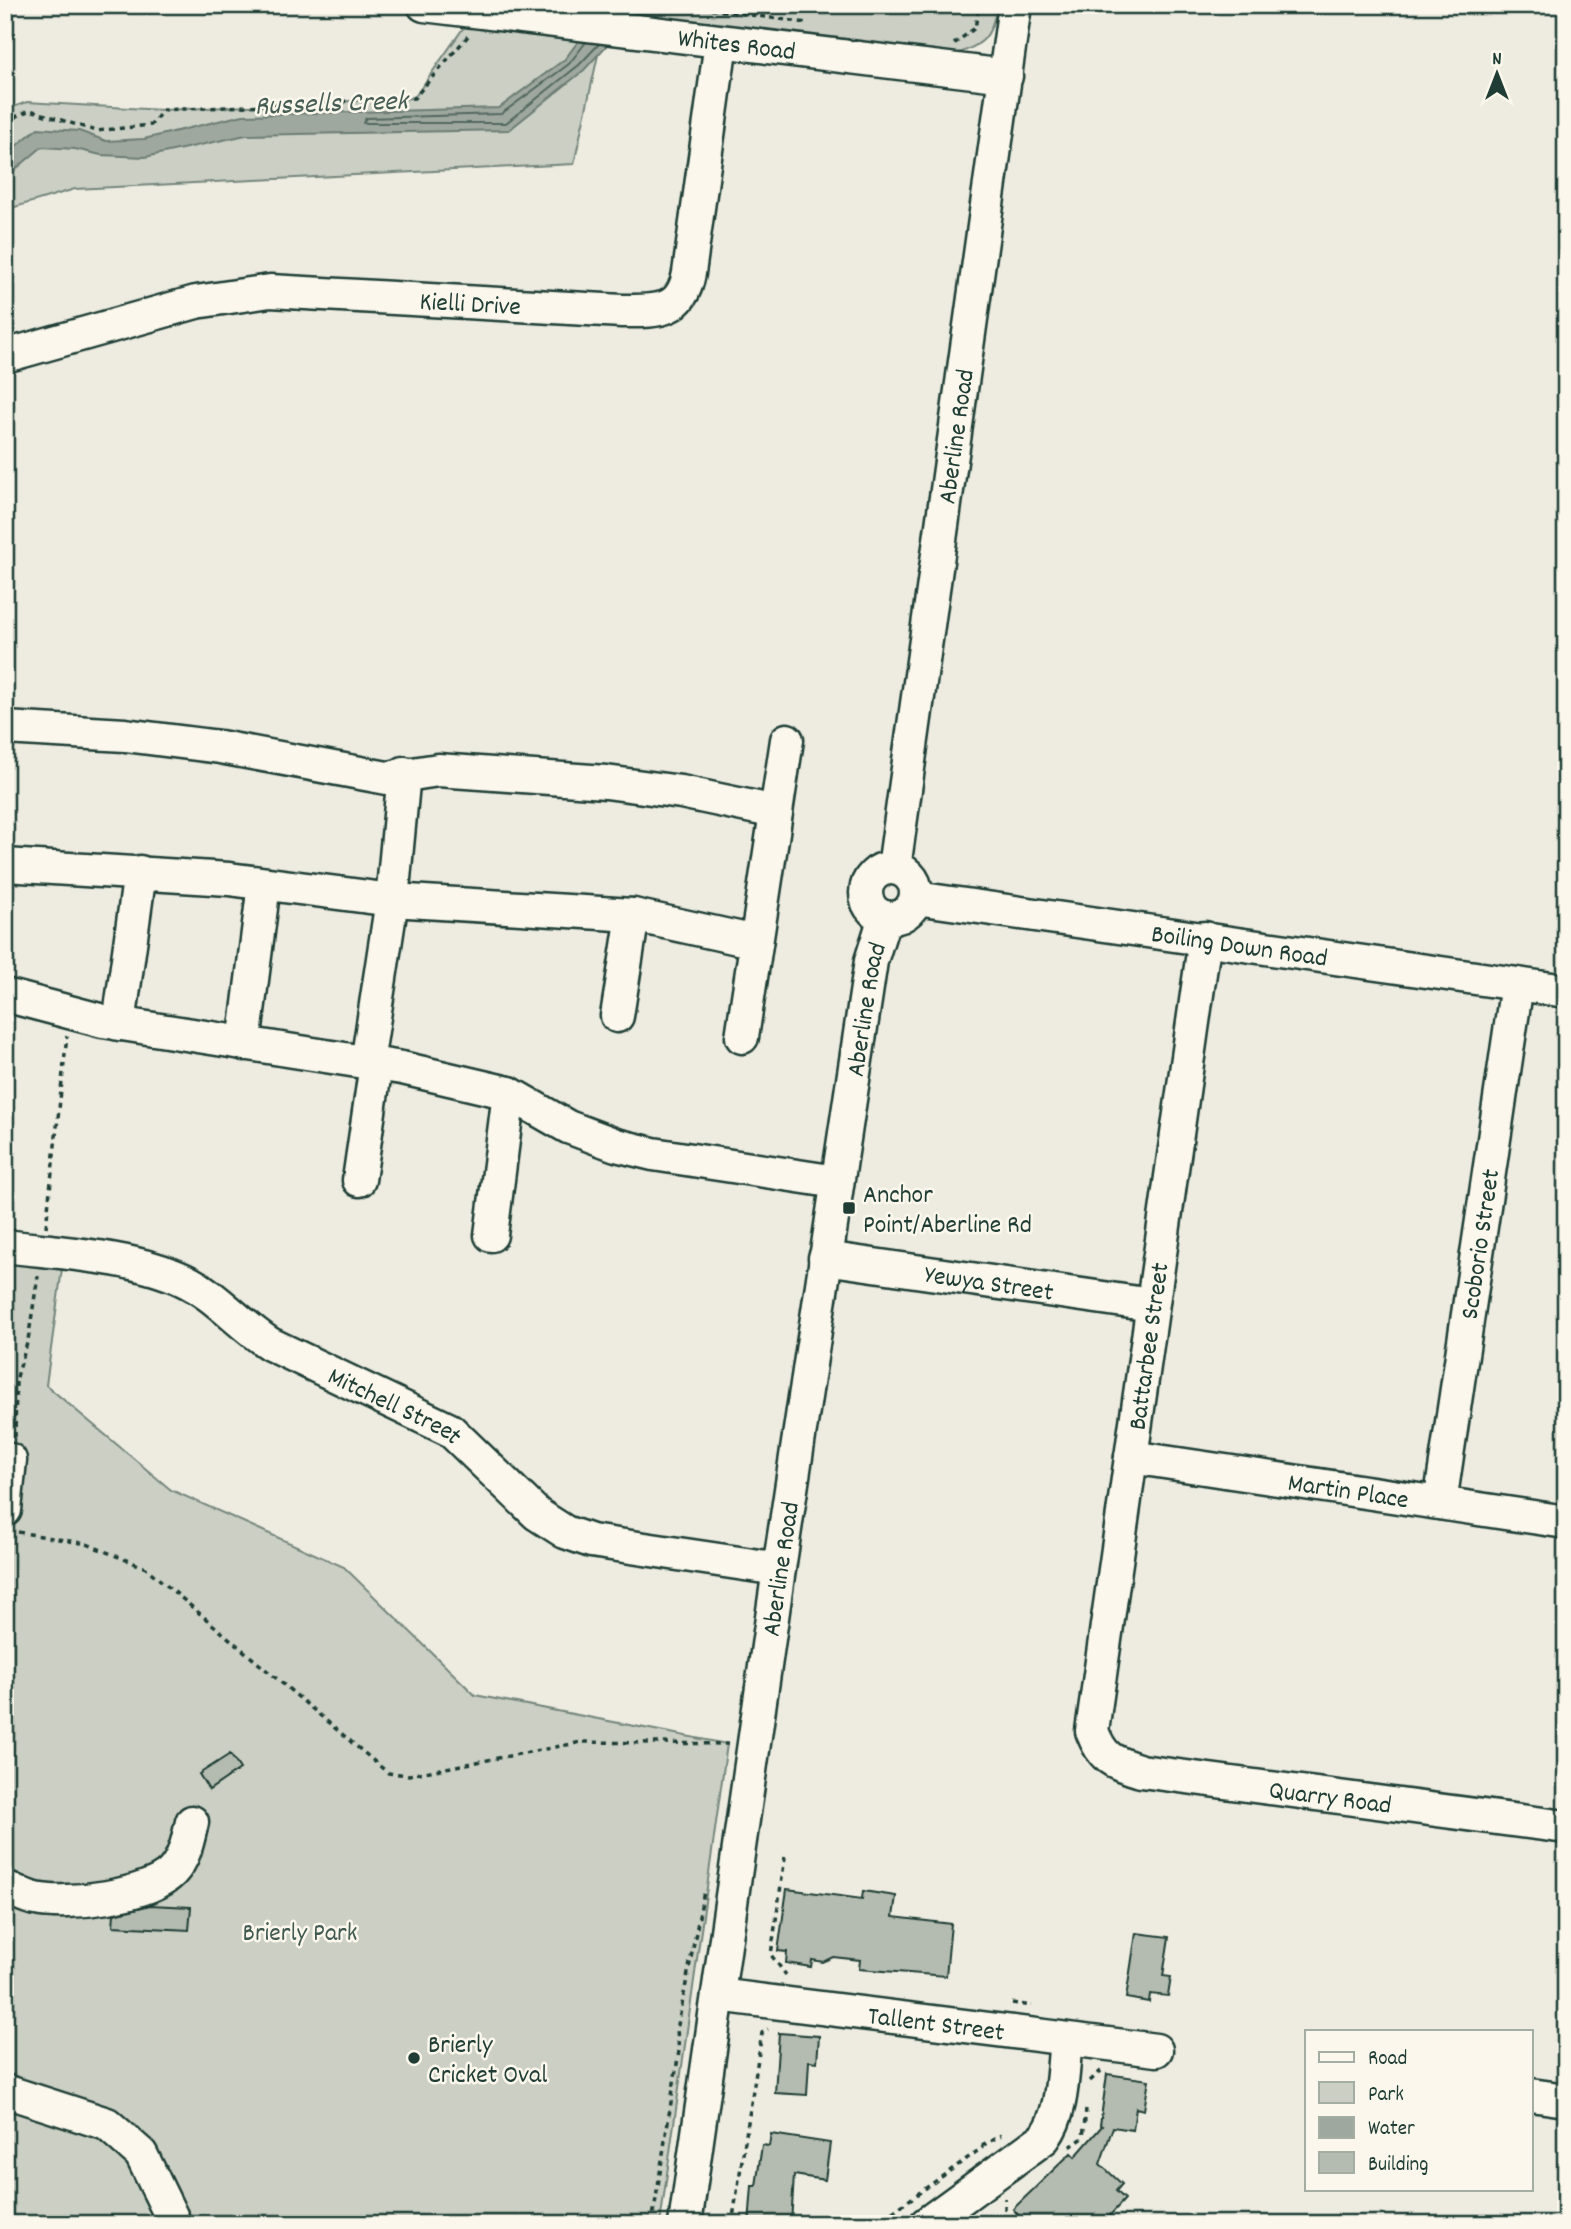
<svg xmlns="http://www.w3.org/2000/svg" width="1571" height="2229" font-family="Dekko,sans-serif">
<style>
.green{fill:#cbcfc4;stroke:#75867c;stroke-width:2}
.water{fill:#9fa89f;stroke:#6c7d74;stroke-width:2}
.lines{fill:none;stroke-linecap:round;stroke-linejoin:round}
.shore{stroke:#52685f;stroke-width:2}
.building{fill:#b4bbb0;stroke:#1f3d34;stroke-width:2}
.minor-casing{stroke:#1f3d34;stroke-width:37}
.path{stroke:#1f3d34;stroke-width:3.5;stroke-dasharray:5 5;stroke-linecap:butt}
.minor{stroke:#fbf7ec;stroke-width:32}
.poi-dot{fill:#1f3d34;stroke:#fbf7ec;stroke-width:2.5}
.labels{text-anchor:middle;stroke-width:5;stroke-linejoin:round;paint-order:stroke}
.street-label{font-size:26px;fill:#1f3d34;stroke:#fbf7ec}
.poi-label{font-size:26px;fill:#1f3d34;stroke:#fbf7ec;text-anchor:start}
.park-label{font-size:26px;fill:#415a51;stroke:#fbf7ec}
.water-label{font-size:28px;font-style:italic;fill:#455d54;stroke:#fbf7ec}
</style>
<rect width="100%" height="100%" fill="#eeece1"/>
<filter id="ink" filterUnits="userSpaceOnUse"><feTurbulence type="fractalNoise" baseFrequency=".0143" numOctaves="2"/><feDisplacementMap in="SourceGraphic" scale="14" xChannelSelector="R" yChannelSelector="G"/><feConvolveMatrix kernelMatrix="1 2 1 2 8 2 1 2 1" color-interpolation-filters="sRGB"/></filter>
<g filter="url(#ink)">
<path class="green" d="M471,5H997C991,42 981,45 948,57L607,14L574,164L75,189L5,210V110L27,102L163,110L414,98L466,24Z
M10,1246L64,1254L46,1385L171,1490L344,1567L475,1695L727,1744L660,2224H5V1279Z"/>
<path class="water" d="M611,5H644L584,70L509,130L246,135L145,157L101,155L75,149L42,147L5,178V155L38,128L79,131L106,141L144,139L243,115L499,108L565,59L589,27Z"/>
<g class="lines">
<path class="shore" d="M586,42L569,64L501,114L366,118L363,123H506L579,65L599,44"/>
</g>
<path class="building" d="M230,1754L240,1769L209,1790L199,1774Z
M787,1889L862,1899L863,1891L896,1896L893,1917L951,1924L946,1976L859,1969L860,1960L833,1957L823,1962L812,1960L811,1967L786,1963L787,1952L778,1951Z
M150,1905L191,1907L189,1930L113,1926L114,1914Z
M1136,1933L1169,1937L1163,1976L1171,1977L1168,1996L1150,1994L1149,2002L1126,1998Z
M779,2033L819,2036L817,2062L809,2061L807,2095L775,2093Z
M1107,2074L1149,2080L1144,2110L1136,2108L1133,2130L1113,2127L1100,2164L1122,2184L1116,2191L1125,2199L1102,2224H1026L1013,2209L1071,2153L1075,2157L1102,2126L1100,2125Z
M771,2134L830,2143L825,2180L794,2175L791,2224H749L752,2186H756L762,2145L769,2146Z"/>
<g class="lines">
<defs>
<g id="minor">
<path id="s1" d="M424,5L1006,76"/>
<path id="s2" d="M5,356L196,302L270,291L622,311C657,311 682,313 689,273L721,42"/>
<path d="M5,728L125,735L220,747L387,778L438,770L606,782L681,792L776,812"/>
<path d="M5,865L229,879L392,900L633,915L756,942"/>
<path id="s3" d="M894,868L1015,5"/>
<circle cx="891" cy="893" r="25"/>
<path id="s4" d="M916,898L1566,991"/>
<path id="s5" d="M1205,938L1092,1731C1103,1760 1113,1762 1141,1771L1566,1827"/>
<path d="M5,995L103,1021L402,1068L509,1093L568,1127L616,1145L653,1154L837,1182"/>
<path d="M617,1016L633,915"/>
<path d="M119,1024L140,872"/>
<path d="M742,1037L787,740"/>
<path d="M244,1044L264,884"/>
<path d="M367,1063L392,900L404,773"/>
<path d="M359,1180L376,1064"/>
<path d="M491,1235L509,1093"/>
<path id="s6" d="M5,1246C61,1253 133,1256 184,1280C216,1295 240,1325 270,1344L450,1430L537,1514L565,1532L591,1541L779,1569"/>
<path id="s7" d="M825,1258L1152,1305"/>
<path id="s8" d="M1131,1457L1566,1522"/>
<path id="s9" d="M1440,1503L1517,984"/>
<path d="M5,1510L10,1460"/>
<path d="M5,1887C15,1891 25,1897 36,1899C67,1906 149,1896 172,1872C185,1858 188,1839 192,1822"/>
<path id="s10" d="M718,1995L1156,2050"/>
<path d="M5,2091L107,2124L141,2154L175,2224"/>
<path d="M1531,2095L1566,2100"/>
<path id="s11" d="M685,2224L779,1569L871,961L885,917"/>
<path d="M926,2224L1044,2138C1064,2111 1062,2073 1066,2040"/>
</g>
</defs>
<use href="#minor" class="minor-casing"/>
<path class="path" d="M681,5L807,23
M954,44L975,28L979,5
M5,122L30,110L96,131L151,125L163,110L414,98L468,36
M46,1227L67,1036
M15,1437L16,1380L28,1340L38,1276
M18,1532L87,1544L146,1568L388,1773L409,1775L582,1742L728,1744
M785,1857L771,1955L786,1975
M1012,2003L1032,2006
M1090,2081L1102,2070
M982,2146L1001,2135
M1070,2147L1083,2138L1086,2109
M1005,2220V2198
M652,2224L679,2051L677,2030L704,1891
M732,2224L762,2033L768,2029
M876,2224L983,2147"/>
<use href="#minor" class="minor"/>
</g>
</g>
<g class="poi-dot">
<rect x="842" y="1201" width="14" height="14" rx="3.5"/>
<circle cx="414" cy="2058" r="7"/>
</g>
<g class="labels">
<g class="street-label">
<text dy="9" stroke="none"><textPath href="#s1" startOffset="315">Whites Road</textPath></text>
<text dy="9" stroke="none"><textPath href="#s2" startOffset="474">Kielli Drive</textPath></text>
<text dy="9" stroke="none"><textPath href="#s3" startOffset="436">Aberline Road</textPath></text>
<text dy="9" stroke="none"><textPath href="#s4" startOffset="327">Boiling Down Road</textPath></text>
<text dy="9" stroke="none"><textPath href="#s11" startOffset="1228">Aberline Road</textPath></text>
<text dy="9" stroke="none"><textPath href="#s9" startOffset="262">Scoborio Street</textPath></text>
<text dy="9" stroke="none"><textPath href="#s7" startOffset="166">Yewya Street</textPath></text>
<text transform="translate(1147 1346) rotate(-82)" y="9">Battarbee Street</text>
<text dy="9" stroke="none"><textPath href="#s6" startOffset="430">Mitchell Street</textPath></text>
<text dy="9" stroke="none"><textPath href="#s8" startOffset="220">Martin Place</textPath></text>
<text dy="9" stroke="none"><textPath href="#s11" startOffset="662">Aberline Road</textPath></text>
<text dy="9" stroke="none"><textPath href="#s5" startOffset="1059">Quarry Road</textPath></text>
<text dy="9" stroke="none"><textPath href="#s10" startOffset="220">Tallent Street</textPath></text>
</g>
<g class="poi-label">
<text x="863" y="1202">Anchor<tspan x="863" dy="30">Point/Aberline Rd</tspan></text>
<text x="428" y="2052">Brierly<tspan x="428" dy="30">Cricket Oval</tspan></text>
</g>
<g class="park-label">
<text x="300" y="1940">Brierly Park</text>
</g>
<g class="water-label">
<text transform="translate(331 101) rotate(-2)" y="10">Russells Creek</text>
</g>
</g>
<rect width="1571" height="2229" fill="none" stroke="#fbf7ec" stroke-width="28"/>
<rect x="14" y="14" width="1543" height="2201" fill="none" stroke="#1f3d34" stroke-width="2.5" filter="url(#ink)"/>
<rect x="1305" y="2030" width="228" height="161" fill="#fbf7ec" stroke="#a3ada2" stroke-width="2"/>
<rect x="1319" y="2052" width="35" height="10" fill="#fbf7ec" stroke="#a3ada2" stroke-width="2"/>
<text x="1368" y="2064" font-size="21" fill="#1f3d34">Road</text>
<rect x="1319" y="2082" width="35" height="21" fill="#cbcfc4" stroke="#a3ada2" stroke-width="2"/>
<text x="1368" y="2100" font-size="21" fill="#1f3d34">Park</text>
<rect x="1319" y="2117" width="35" height="21" fill="#9fa89f" stroke="#a3ada2" stroke-width="2"/>
<text x="1368" y="2134" font-size="21" fill="#1f3d34">Water</text>
<rect x="1319" y="2152" width="35" height="21" fill="#b4bbb0" stroke="#a3ada2" stroke-width="2"/>
<text x="1368" y="2170" font-size="21" fill="#1f3d34">Building</text>
<g transform="translate(1497 74)" stroke="#fbf7ec" stroke-width="5" paint-order="stroke">
<path d="M0-5L12 26L0 18L-12 26Z" fill="#1f3d34"/>
<text y="-10" font-size="19" font-weight="bold" text-anchor="middle" fill="#1f3d34">N</text>
</g>
</svg>
